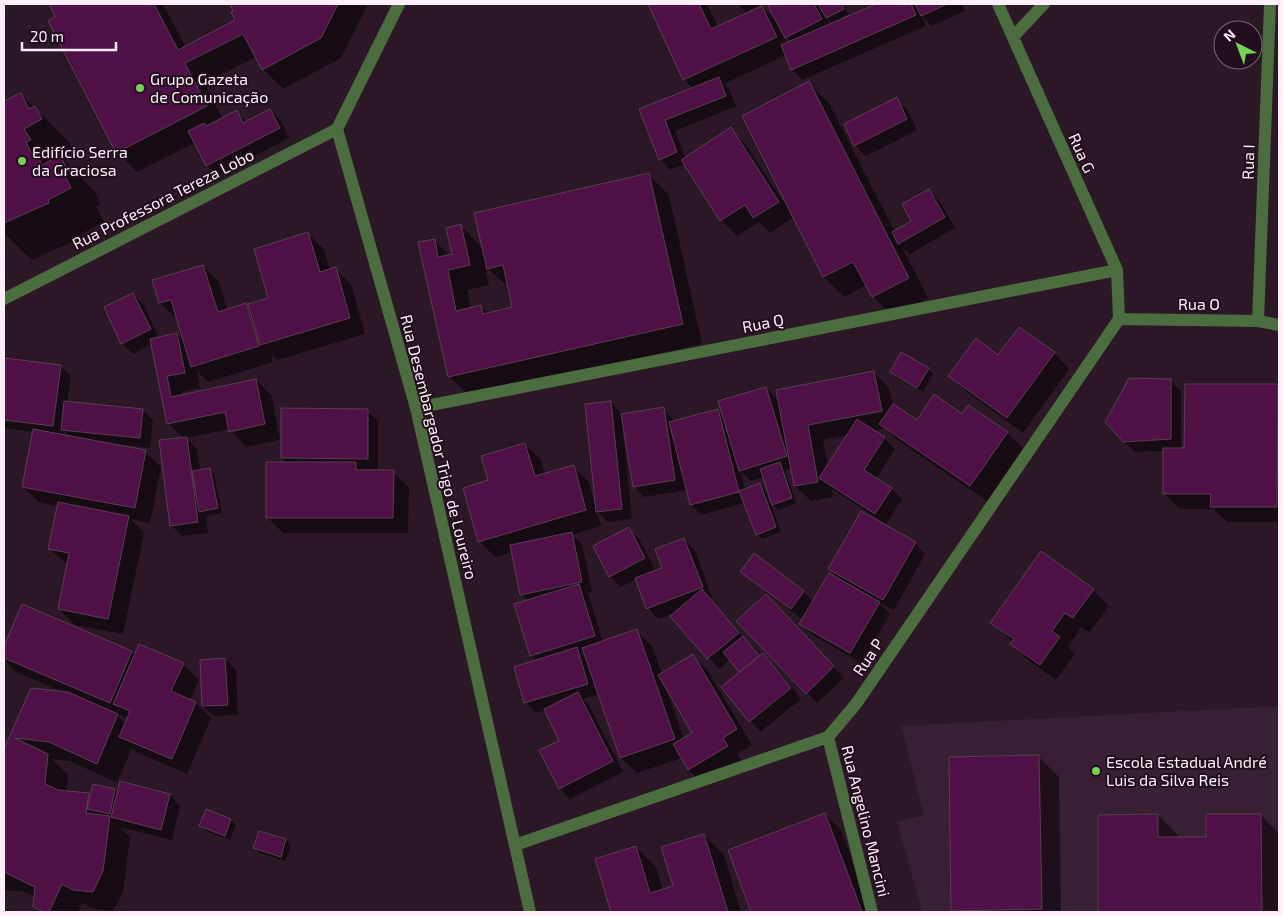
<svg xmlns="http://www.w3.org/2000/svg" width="1283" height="916" font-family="'Exo 2',sans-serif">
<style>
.built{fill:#392034}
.shadow{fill:#0007;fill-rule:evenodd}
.building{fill:#501146;stroke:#584152}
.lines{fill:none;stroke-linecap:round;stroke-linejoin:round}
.minor{stroke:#4c6d40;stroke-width:12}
.poi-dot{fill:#7ad157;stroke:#220e1d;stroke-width:2}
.labels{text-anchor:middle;stroke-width:4;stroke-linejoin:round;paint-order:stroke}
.poi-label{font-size:16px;fill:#fdeff9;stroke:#220e1d;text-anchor:start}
.street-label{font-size:16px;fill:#fdeff9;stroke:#220e1d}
</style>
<rect width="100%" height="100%" fill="#2c1827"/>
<path class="built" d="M1279,706V912H922L897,822L924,815L901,726Z"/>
<path class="shadow" d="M50,4H163L186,48L237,21L232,4H368L341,58L283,89L263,69L256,57L204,83L223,119L236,112L247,122L270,110L281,121L289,138L218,175L207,165L196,142L137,172L117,152Z
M650,4H707L718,27L748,14L738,4H762L749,11L750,13L762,7L779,24L770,6L775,4H843L848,14L839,19L840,21L879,4H962L965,11L932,26L922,16L926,26L802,80L792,69L786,55L724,84L729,89L736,106L675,131L686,159L731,129L746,145L789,210L790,209L809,83L829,103L895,232L912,222L929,190L939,201L955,228L910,254L902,247L928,298L892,316L873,296L867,285L844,297L824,277L794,217L770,233L759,222L737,236L721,220L685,164L670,170L660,159L640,110L693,89L684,79ZM826,16L833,24L830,25ZM783,34L791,42L787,44Z
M20,94L69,142L76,154L64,160L94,191L101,204L96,206L104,222L81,234L82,237L32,260L4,233V102Z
M896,99L907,109L917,130L866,156L855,145Z
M649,175L669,195L702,344L469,396L449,376L434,240L450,256L454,255L461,226L483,248ZM485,266L509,288L513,308L489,314L481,306L471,309L467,290L489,285Z
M308,234L324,249L330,270L335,268L351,284L365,334L277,360L271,354L273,362L208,382L197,371L200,388L182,392L183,396L256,380L272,396L280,440L246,447L230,429L186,438L197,449L200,471L209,469L214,474L222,513L206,516L208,533L182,536L172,526L184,438L168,423L152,344L133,354L122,343L133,294L144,305L159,338L177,334L185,343L177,318H176L160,303L203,266L219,282L227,310L245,305L252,311L270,299Z
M1054,353L1069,369L1023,433L966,391L950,376L999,356Z
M4,359L60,366L71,376L67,403L142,410L153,420L150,448L124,445V447L145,451L161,467L150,523L131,519L144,533L123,634L75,625L59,609L68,565L50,549L58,506L39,502L23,487L34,432L4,428ZM64,431L70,437L63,436Z
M928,369L933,374L923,392L896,377L891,372Z
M874,372L889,388L893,406L917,422L963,415L1007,433L1023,448L987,501L896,439L886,428L872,431L884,438L895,449L876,479L892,489L902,499L886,524L832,489L833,497L811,501L795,486L792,468L785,470L796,503L778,510L773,505L764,477L751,481L741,471L745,490L760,484L765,489L781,532L762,539L757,534L745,503L701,515L691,504L687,490L644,497L634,486L625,431L623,432L632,519L608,522L597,511L601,526L572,535L582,544L592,592L587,593L589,596L603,642L636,631L652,646L662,674L693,656L708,671L752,745L737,754L742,762L704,785L689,770L682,758L637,773L621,758L599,694L583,699L588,704L623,772L570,799L560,788L561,741L546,710L536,713L526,702L537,661L531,655L528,601L521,594L513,552L495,557L479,541L490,481L525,444L541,460L545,475L573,467L589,482L595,505L611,402L621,413L622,415L664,409L675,422L718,411L725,417L766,388L779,401ZM848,435L828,467L823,440ZM585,652L587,659L581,653ZM669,692L694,733L684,739L668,693Z
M1170,381L1181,391V449H1186L1277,385L1279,387V522H1227L1214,509H1180L1164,494V451L1135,452L1124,441Z
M367,410L378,421V469H361L363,472H393L409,487L408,533H283L267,517L288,463L282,458Z
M628,529L639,539L655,569L647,573L648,575L664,569L684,540L695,550L712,598L710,599L760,657L763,655L774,665L801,699L760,732L723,688L742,672L731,659L719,669L672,616L677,612L658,619L648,608L637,579L621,587L610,577L595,547Z
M915,543L925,554L894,610L878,602L890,614L861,663L811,634L800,623L803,620L753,582L742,571L754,555L804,592L813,602L840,580L829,569Z
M1041,553L1093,590L1109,606L1089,633L1081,627L1068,647L1075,654L1056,680L1027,659L1012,644L1013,642L992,622Z
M22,606L132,652L135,656L183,664L199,680L190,700L196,703L211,718L187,774L136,752L132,748L117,783L70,761L52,759L68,775L66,792L88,794L91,797L93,786L115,790L118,794L170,795L180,806L172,840L119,827L130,837L123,892L113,911L94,909L82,903L78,912H40L34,907L35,897L24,892L4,890V752L32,689L64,692L16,672L4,659V649ZM115,713L128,719L126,724Z
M776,606L844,678L817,703L807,693Z
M225,659L236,670L238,715L214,716L203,706Z
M1039,757L1059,777L1061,912H954L952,910Z
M207,811L231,820L236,825L230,840L206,831L201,826Z
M825,814L841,830L871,912H752L729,850Z
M1158,815L1178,835V839L1207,838L1261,815L1279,834V912H1100L1099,816Z
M260,832L286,840L291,845L286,861L260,853L255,848Z
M704,835L724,855L741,912H612L596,860L636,847L656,867L663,890L674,887Z"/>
<path class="building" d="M49,4H154L178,50L235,20L231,12L233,11L230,4H338L321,38L262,70L243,34L185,63L207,106L116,153L48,21L55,17Z
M648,4H699L711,29L762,6L777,37L683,80Z
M772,4H814L822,19L785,38L768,6Z
M818,4H842L844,9L826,18Z
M876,4H911L916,15L791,70L781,45Z
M915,4H947L921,16Z
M719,77L726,96L665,120L677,152L659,160L639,109Z
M809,81L909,278L872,297L853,262L823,277L742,116Z
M21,93L29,109L35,106L42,119L24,129L31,140L26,142L33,157L38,155L42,165L60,155L67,169L63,172L71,188L48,200L49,203L4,223V101Z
M897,97L907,119L854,146L844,124Z
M270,109L280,128L206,166L188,131L204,123L206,126L237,110L243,123Z
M731,127L779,202L753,218L745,205L720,221L681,160Z
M649,173L683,324L448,377L418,242L435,239L438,257L452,254L446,228L461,224L470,265L448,270L456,311L481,305L483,314L512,307L503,265L487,269L474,213Z
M929,189L945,217L898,244L892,232L911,221L902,204Z
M308,232L320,272L336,267L350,318L260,345L248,304L268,298L254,249Z
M203,265L218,312L246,303L259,346L191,367L171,300L159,303L152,280Z
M133,293L151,329L121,344L104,307Z
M1019,327L1055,352L1007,418L948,376L976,338L998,355Z
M177,333L185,373L167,376L171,397L256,379L265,424L229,432L225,412L167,424L150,339Z
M901,352L929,368L917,388L890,372Z
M4,358L61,365L53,426L4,420Z
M874,371L882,411L808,425L818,482L794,486L776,390Z
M1129,378L1171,379V439L1123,442L1105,422Z
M1185,384H1278L1277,507H1210L1211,494H1163V448H1184Z
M766,387L787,456L739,471L718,401Z
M934,394L962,414L968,405L1008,432L970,486L879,424L893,404L917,420Z
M64,401L143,409L140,438L61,430Z
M611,401L622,509L596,512L585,404Z
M664,407L675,480L633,487L621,414Z
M281,408L368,409V459L281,458Z
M718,409L739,492L690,505L669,422Z
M857,419L885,437L864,470L892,488L875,514L819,478Z
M33,429L146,450L135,508L22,487Z
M187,437L198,522L170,526L159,440Z
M525,443L535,476L574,465L586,510L478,542L463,488L488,480L481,456Z
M266,462H356V470H394L393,518H266Z
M780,462L792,498L772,505L760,469Z
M210,468L218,508L199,512L192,471Z
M760,483L776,527L756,535L739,491Z
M58,502L129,516L108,619L58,609L69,553L48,549Z
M861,511L916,542L883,600L828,569Z
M629,527L645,558L609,577L593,546Z
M572,532L582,582L520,595L510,545Z
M684,538L703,587L646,609L635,578L662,568L655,549Z
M1041,551L1094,589L1073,618L1065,613L1052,631L1060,637L1040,665L1010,644L1014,639L990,623Z
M754,553L804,591L791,609L740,572Z
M829,573L880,602L850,653L799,624Z
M579,584L595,636L530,656L514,604Z
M702,589L739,633L707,659L670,616Z
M766,594L834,666L806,694L736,621Z
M22,604L132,651L110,703L4,658V646Z
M637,629L675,739L620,758L582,648Z
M743,636L759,656L739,672L723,652Z
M139,644L184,663L171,691L196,702L172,759L119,737L130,711L113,704Z
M577,647L588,684L524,703L514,667Z
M763,653L791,688L749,722L721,687Z
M693,654L737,729L723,738L728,746L688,770L673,744L692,733L658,675Z
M225,658L228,705L202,706L200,660Z
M31,688L68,692L118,714L97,764L49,742L15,738L48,754L45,784L58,790L89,793L86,813L110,816L103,871L93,892L73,890L62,884L49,912H44L33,907L35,887L4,872V749Z
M578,692L613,761L559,789L539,750L559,741L544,709Z
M1039,755L1042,909L951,911L949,757Z
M120,781L170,794L161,830L111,817Z
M93,784L115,789L110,814L87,809Z
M206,809L231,819L225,836L199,826Z
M825,813L862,912H751L728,850Z
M1158,814V837H1206V814H1261L1262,912H1098V815Z
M259,831L286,839L281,857L253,848Z
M704,834L728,912H611L595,859L636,846L650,893L673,886L661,847Z"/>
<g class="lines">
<path class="minor" d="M399,4L337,129L416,408L530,912
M998,4L1117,270L1119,319
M1013,37L1044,4
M4,299L337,129
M1119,319L1258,321L1279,325
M1258,321L1270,4
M416,408L1117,270
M828,737L872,912
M515,845L828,737L856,704L1119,319"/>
</g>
<g class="poi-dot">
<circle cx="140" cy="88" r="5"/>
<circle cx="22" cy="161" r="5"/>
<circle cx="1096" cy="771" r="5"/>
</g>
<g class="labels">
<g class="poi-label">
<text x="150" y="85">Grupo Gazeta<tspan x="150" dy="18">de Comunicação</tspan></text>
<text x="32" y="158">Edifício Serra<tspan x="32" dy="18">da Graciosa</tspan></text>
<text x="1106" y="768">Escola Estadual André<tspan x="1106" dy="18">Luis da Silva Reis</tspan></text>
</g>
<g class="street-label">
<text transform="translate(1082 153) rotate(66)" y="6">Rua G</text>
<text transform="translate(1248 162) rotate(-88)" y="6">Rua I</text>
<text transform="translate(163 199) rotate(-27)" y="6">Rua Professora Tereza Lobo</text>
<text x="1199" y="310">Rua O</text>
<text transform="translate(763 323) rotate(-11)" y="6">Rua Q</text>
<text transform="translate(439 447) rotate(76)" y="6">Rua Desembargador Trigo de Loureiro</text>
<text transform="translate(868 657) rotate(-56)" y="6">Rua P</text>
<text transform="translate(866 821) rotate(76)" y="6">Rua Angelino Mancini</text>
</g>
</g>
<rect width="1283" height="916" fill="none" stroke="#fdeff9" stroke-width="10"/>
<g transform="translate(1238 45) rotate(318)"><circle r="24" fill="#220e1d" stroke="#7a6875"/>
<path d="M0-4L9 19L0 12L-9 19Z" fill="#7ad157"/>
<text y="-8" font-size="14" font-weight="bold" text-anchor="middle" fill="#fdeff9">N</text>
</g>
<path d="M22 42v8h94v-8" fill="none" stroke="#fdeff9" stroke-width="2.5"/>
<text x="30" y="42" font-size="15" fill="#fdeff9" stroke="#220e1d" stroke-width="4" paint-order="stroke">20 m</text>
</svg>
